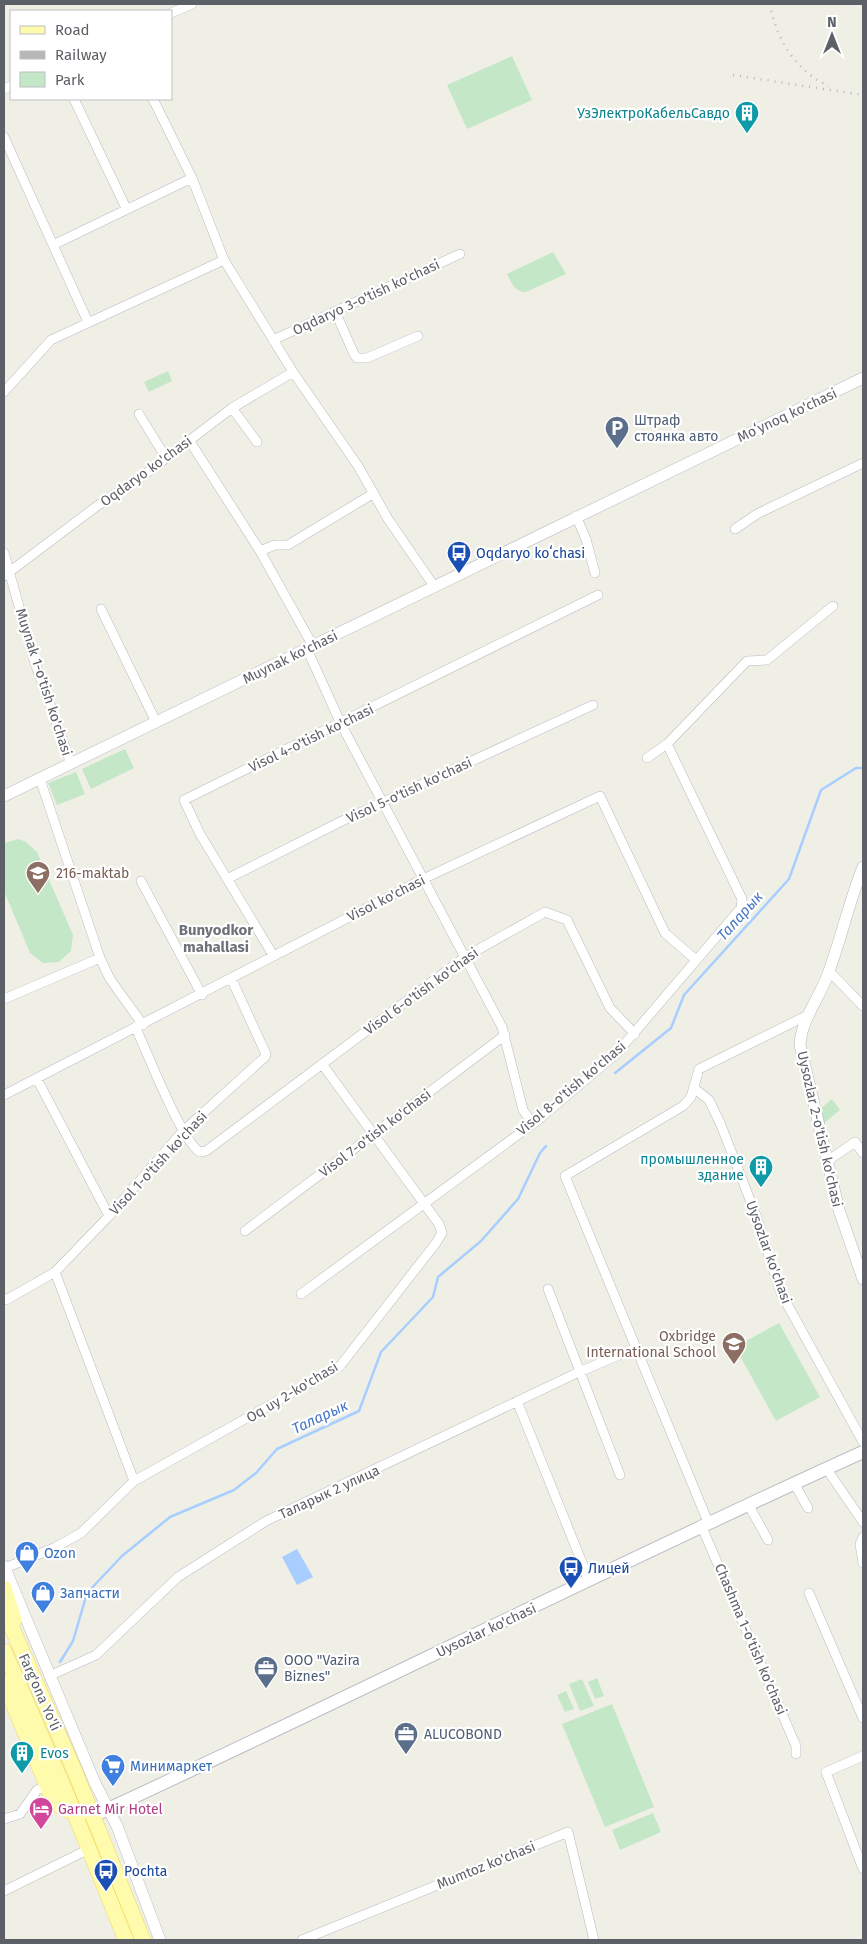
<svg xmlns="http://www.w3.org/2000/svg" width="867" height="1944" font-family="'Fira Sans',sans-serif">
<style>
.green{fill:#c3e7c7}
.water{fill:#a7ceff}
.lines{fill:none;stroke-linecap:round;stroke-linejoin:round}
.stream{stroke:#a7ceff;stroke-width:2.5}
.minor-casing{stroke:#b8bac0;stroke-width:10}
.tertiary-casing{stroke:#b8bac0;stroke-width:12}
.secondary-casing{stroke:#bbbdc4;stroke-width:14}
.primary-casing{stroke:#f2da5c;stroke-width:16}
.minor{stroke:#fff;stroke-width:9}
.tertiary{stroke:#fff;stroke-width:11}
.secondary{stroke:#fff;stroke-width:12}
.primary{stroke:#fffbac;stroke-width:15}
.rail{stroke:#b6b7b7;stroke-width:2.5;stroke-dasharray:1 6;stroke-linecap:butt}
.labels{text-anchor:middle;stroke-width:4.5;stroke-linejoin:round;paint-order:stroke}
.culture-label{font-size:14px;fill:#0d838f;stroke:#fff;text-anchor:end}
.street-label{font-size:14px;fill:#5d6066;stroke:#fff}
.service-label{font-size:14px;fill:#4e5e75;stroke:#fff;text-anchor:start}
.transit-label{font-size:14px;fill:#164399;stroke:#fff;text-anchor:start}
.education-label{font-size:14px;fill:#785e54;stroke:#fff;text-anchor:start}
.shop-label{font-size:14px;fill:#366cbe;stroke:#fff;text-anchor:start}
.hotel-label{font-size:14px;fill:#b23c85;stroke:#fff;text-anchor:start}
.water-label{font-size:15px;font-style:italic;fill:#4776c5;stroke:#fff}
.neighbourhood-label{font-size:15px;font-weight:bold;fill:#6e7278;stroke:#fff}
</style>
<rect width="100%" height="100%" fill="#f0efe6"/>
<path class="green" d="M512,56L532,100L467,129L447,85Z
M553,252L566,274L526,292C515,293 511,282 507,274Z
M168,371L172,381L149,392L144,382Z
M125,749L134,768L91,789L82,769Z
M76,772L85,794L57,805L48,783Z
M19,839L26,842L37,852L73,935L71,951L59,962L43,963L30,953L4,891V843Z
M832,1099L840,1110L823,1124L819,1110Z
M779,1323L820,1397L776,1421L735,1347Z
M597,1678L604,1696L595,1699L588,1682Z
M582,1679L594,1706L580,1711L569,1684Z
M566,1691L574,1709L565,1712L557,1695Z
M612,1704L654,1807L605,1827L562,1724Z
M653,1813L661,1832L620,1850L612,1830Z"/>
<path class="water" d="M297,1549L313,1577L297,1585L282,1557Z"/>
<g class="lines">
<path class="stream" d="M615,1073L671,1028L684,995L789,879L821,790L856,768H863
M60,1662L73,1641L87,1593L122,1556L170,1517L234,1490L256,1473L277,1449L359,1411L381,1352L433,1297L438,1277L481,1241L518,1199L540,1153L546,1146"/>
<defs>
<path id="minor" d="M171,13L192,4
M4,89L11,86
M74,99L126,208
M153,99L192,178L224,260L293,372L358,466L388,519L434,586
M4,137L88,322
M53,245L192,178
M335,311L354,354L357,358H367L418,336
M273,340L460,254
M4,392L51,340L224,260
M232,408L257,442
M139,414L166,458
M189,440L260,551L313,646
M576,516L586,539L595,573
M735,529L757,514L863,463
M260,551L275,545H288L374,493
M4,553L34,660L71,764
M4,576L97,506L144,475L232,408L293,372
M101,609L156,722
M307,649L341,724L502,1027L523,1110L532,1123
M647,758L667,744L747,661L767,660L833,606
M40,779L100,958L110,979L143,1025
M227,879L340,822L593,705
M141,881L202,995
M273,955L200,834L184,800L598,595
M829,971L863,1006
M4,999L100,958
M136,1028C147,1052 182,1142 200,1152L206,1151L465,957L545,912L567,920L610,1008L635,1034
M37,1079L109,1216
M694,1088L709,1100L721,1125L757,1218L781,1293L863,1442
M4,1095L423,879L600,796L665,933L696,960
M826,1162L855,1142L863,1153
M245,1231L505,1035
M55,1272L134,1481
M548,1289L620,1475
M301,1294L538,1120L616,1054L741,908L742,899L667,744
M4,1298L6,1300L55,1272L109,1216L183,1131L265,1057L266,1054L231,978
M517,1401L589,1580
M826,1468L863,1522
M794,1483L808,1508
M748,1504L768,1540
M708,1522L565,1176L683,1106L691,1097L699,1069L810,1014
M701,1525L796,1746V1754
M863,1537L860,1544L863,1563
M5,1568L54,1548L81,1533L134,1481L340,1366L436,1243L442,1233L439,1224L322,1064
M809,1593L863,1718
M49,1676L96,1655L178,1577L266,1521L579,1372L636,1348
M863,1756L826,1772L863,1869
M4,1819L20,1814L37,1790L47,1786
M4,1891L89,1849
M302,1940L568,1832L594,1940"/>
<path id="tertiary" d="M4,796L863,378
M863,867C849,902 841,939 828,974C820,997 801,1020 800,1045L839,1210L863,1279
M4,1566L95,1783L117,1826L160,1940"/>
<path id="secondary" d="M93,1816C351,1697 604,1569 863,1452"/>
<path id="primary" d="M4,1588L14,1620
M4,1610L75,1772L143,1940
M4,1651L65,1790L126,1940
M4,1682L51,1795L61,1807L79,1815"/>
</defs>
<use href="#minor" class="minor-casing"/>
<use href="#tertiary" class="tertiary-casing"/>
<use href="#secondary" class="secondary-casing"/>
<use href="#primary" class="primary-casing"/>
<use href="#minor" class="minor"/>
<use href="#tertiary" class="tertiary"/>
<use href="#secondary" class="secondary"/>
<use href="#primary" class="primary"/>
<path class="rail" d="M770,4C776,39 796,72 829,86
M733,75L863,95"/>
</g>
<defs>
<symbol id="building-pin" viewBox="-11 -11 22 30"><path d="M0 17L-7.5 6A9.5 9.5 0 1 1 7.5 6Z" fill="#0f9aa8" stroke="#fff"/><path d="M-4-6H4V6H1V3H-1V6H-4ZM-2.5-4.3h1.7v1.8h-1.7ZM.8-4.3h1.7v1.8H.8ZM-2.5-1h1.7V.8h-1.7ZM.8-1h1.7V.8H.8Z" fill="#fff"/></symbol>
<symbol id="parking-pin" viewBox="-11 -11 22 30"><path d="M0 17L-7.5 6A9.5 9.5 0 1 1 7.5 6Z" fill="#5c6f8a" stroke="#fff"/><path d="M-3.5-5.5H1a3.5 3.5 0 0 1 0 7H-1V5.5H-3.5ZM-1-3.4V-.6H.8a1.4 1.4 0 0 0 0-2.8Z" fill="#fff"/></symbol>
<symbol id="bus-pin" viewBox="-11 -11 22 30"><path d="M0 17L-7.5 6A9.5 9.5 0 1 1 7.5 6Z" fill="#1a4fb4" stroke="#fff"/><path d="M-5-6H5V4H4V6H2V4H-2V6H-4V4H-5ZM-3.5-4V0h7V-4ZM-3.5 1.2v1.5H-2V1.2ZM2 1.2v1.5H3.5V1.2Z" fill="#fff"/></symbol>
<symbol id="school-pin" viewBox="-11 -11 22 30"><path d="M0 17L-7.5 6A9.5 9.5 0 1 1 7.5 6Z" fill="#8d6e63" stroke="#fff"/><path d="M0-5L7-2L0 1L-7-2ZM-4 1L0 2.5L4 1V4Q0 6-4 4Z" fill="#fff"/></symbol>
<symbol id="shop-pin" viewBox="-11 -11 22 30"><path d="M0 17L-7.5 6A9.5 9.5 0 1 1 7.5 6Z" fill="#3f7fe0" stroke="#fff"/><path d="M-5-2.5h2.3a2.7 3.5 0 0 1 5.4 0H5L5.5 6h-11ZM-1.5-2.5h3a1.5 2.3 0 0 0-3 0Z" fill="#fff"/></symbol>
<symbol id="office-pin" viewBox="-11 -11 22 30"><path d="M0 17L-7.5 6A9.5 9.5 0 1 1 7.5 6Z" fill="#5c6f8a" stroke="#fff"/><path d="M-6-3h4V-5.5h4V-3h4V5H-6ZM-1-4.5V-3h2v-1.5ZM-6 0V1H6V0Z" fill="#fff"/></symbol>
<symbol id="supermarket-pin" viewBox="-11 -11 22 30"><path d="M0 17L-7.5 6A9.5 9.5 0 1 1 7.5 6Z" fill="#3f7fe0" stroke="#fff"/><path d="M-6-5.5h2.5l.6 2H6L4.5 2H-2.5L-4.4-4H-6ZM-1.5 3.2a1.3 1.3 0 1 0 .1 0ZM3 3.2a1.3 1.3 0 1 0 .1 0Z" fill="#fff"/></symbol>
<symbol id="hotel-pin" viewBox="-11 -11 22 30"><path d="M0 17L-7.5 6A9.5 9.5 0 1 1 7.5 6Z" fill="#d1479c" stroke="#fff"/><path d="M-6-4.5h1.5V1H6V5H4.5V3h-9V5H-6ZM-4 0a1.8 1.8 0 1 1 3.6 0ZM.5 0V-2.5h3Q6-2.5 6 0Z" fill="#fff"/></symbol>
</defs>
<g fill-rule="evenodd">
<use href="#building-pin" x="733" y="99" width="28" height="38"/>
<use href="#parking-pin" x="603" y="414" width="28" height="38"/>
<use href="#bus-pin" x="445" y="539" width="28" height="38"/>
<use href="#school-pin" x="24" y="859" width="28" height="38"/>
<use href="#building-pin" x="747" y="1153" width="28" height="38"/>
<use href="#school-pin" x="720" y="1330" width="28" height="38"/>
<use href="#shop-pin" x="13" y="1539" width="28" height="38"/>
<use href="#bus-pin" x="557" y="1554" width="28" height="38"/>
<use href="#shop-pin" x="29" y="1579" width="28" height="38"/>
<use href="#office-pin" x="252" y="1654" width="28" height="38"/>
<use href="#office-pin" x="392" y="1720" width="28" height="38"/>
<use href="#building-pin" x="8" y="1739" width="28" height="38"/>
<use href="#supermarket-pin" x="99" y="1752" width="28" height="38"/>
<use href="#hotel-pin" x="27" y="1795" width="28" height="38"/>
<use href="#bus-pin" x="92" y="1857" width="28" height="38"/>
</g>
<g class="labels">
<g class="culture-label">
<text x="730" y="118">УзЭлектроКабельСавдо</text>
<text x="744" y="1164">промышленное<tspan x="744" dy="16">здание</tspan></text>
<text x="40" y="1758" text-anchor="start">Evos</text>
</g>
<g class="street-label">
<text transform="translate(366 297) rotate(-25)" y="5">Oqdaryo 3-o'tish ko'chasi</text>
<text transform="translate(787 415) rotate(-25)" y="5">Moʻynoq ko'chasi</text>
<text transform="translate(146 471) rotate(-36)" y="5">Oqdaryo ko'chasi</text>
<text transform="translate(290 657) rotate(-26)" y="5">Muynak ko'chasi</text>
<text transform="translate(44 682) rotate(72)" y="5">Muynak 1-o'tish ko'chasi</text>
<text transform="translate(311 738) rotate(-26)" y="5">Visol 4-o'tish ko'chasi</text>
<text transform="translate(409 790) rotate(-25)" y="5">Visol 5-o'tish ko'chasi</text>
<text transform="translate(386 898) rotate(-27)" y="5">Visol ko'chasi</text>
<text transform="translate(421 991) rotate(-36)" y="5">Visol 6-o'tish ko'chasi</text>
<text transform="translate(571 1088) rotate(-40)" y="5">Visol 8-o'tish ko'chasi</text>
<text transform="translate(820 1129) rotate(77)" y="5">Uysozlar 2-o'tish ko'chasi</text>
<text transform="translate(375 1133) rotate(-37)" y="5">Visol 7-o'tish ko'chasi</text>
<text transform="translate(158 1163) rotate(-47)" y="5">Visol 1-o'tish ko'chasi</text>
<text transform="translate(769 1252) rotate(70)" y="5">Uysozlar ko'chasi</text>
<text transform="translate(292 1392) rotate(-31)" y="5">Oq uy 2-ko'chasi</text>
<text transform="translate(329 1492) rotate(-25)" y="5">Таларык 2 улица</text>
<text transform="translate(486 1630) rotate(-25)" y="5">Uysozlar ko'chasi</text>
<text transform="translate(751 1639) rotate(67)" y="5">Chashma 1-o'tish ko'chasi</text>
<text transform="translate(40 1692) rotate(66)" y="5">Farg'ona Yo'li</text>
<text transform="translate(486 1865) rotate(-22)" y="5">Mumtoz ko'chasi</text>
</g>
<g class="service-label">
<text x="634" y="425">Штраф<tspan x="634" dy="16">стоянка авто</tspan></text>
<text x="284" y="1665">OOO "Vazira<tspan x="284" dy="16">Biznes"</tspan></text>
<text x="424" y="1739">ALUCOBOND</text>
</g>
<g class="transit-label">
<text x="476" y="558">Oqdaryo koʻchasi</text>
<text x="588" y="1573">Лицей</text>
<text x="124" y="1876">Pochta</text>
</g>
<g class="education-label">
<text x="56" y="878">216-maktab</text>
<text x="716" y="1341" text-anchor="end">Oxbridge<tspan x="716" dy="16">International School</tspan></text>
</g>
<g class="shop-label">
<text x="44" y="1558">Ozon</text>
<text x="60" y="1598">Запчасти</text>
<text x="130" y="1771">Минимаркет</text>
</g>
<g class="hotel-label">
<text x="58" y="1814">Garnet Mir Hotel</text>
</g>
<g class="water-label">
<text transform="translate(740 916) rotate(-48)" y="5">Таларык</text>
<text transform="translate(320 1417) rotate(-25)" y="5">Таларык</text>
</g>
<g class="neighbourhood-label">
<text x="216" y="935">Bunyodkor<tspan x="216" dy="17">mahallasi</tspan></text>
</g>
</g>
<rect width="867" height="1944" fill="none" stroke="#5d6066" stroke-width="10"/>
<rect x="10" y="10" width="162" height="90" fill="#ffffff" stroke="#bebfc2"/>
<rect x="20" y="26" width="25" height="8" fill="#fffbac" stroke="#bebfc2"/>
<text x="55" y="35" font-size="15" fill="#5d6066">Road</text>
<rect x="20" y="51" width="25" height="8" fill="#b6b7b7" stroke="#bebfc2"/>
<text x="55" y="60" font-size="15" fill="#5d6066">Railway</text>
<rect x="20" y="72" width="25" height="15" fill="#c3e7c7" stroke="#bebfc2"/>
<text x="55" y="85" font-size="15" fill="#5d6066">Park</text>
<g transform="translate(832 35)" stroke="#ffffff" stroke-width="4" paint-order="stroke">
<path d="M0-4L9 19L0 12L-9 19Z" fill="#5d6066"/>
<text y="-8" font-size="14" font-weight="bold" text-anchor="middle" fill="#5d6066">N</text>
</g>
</svg>
